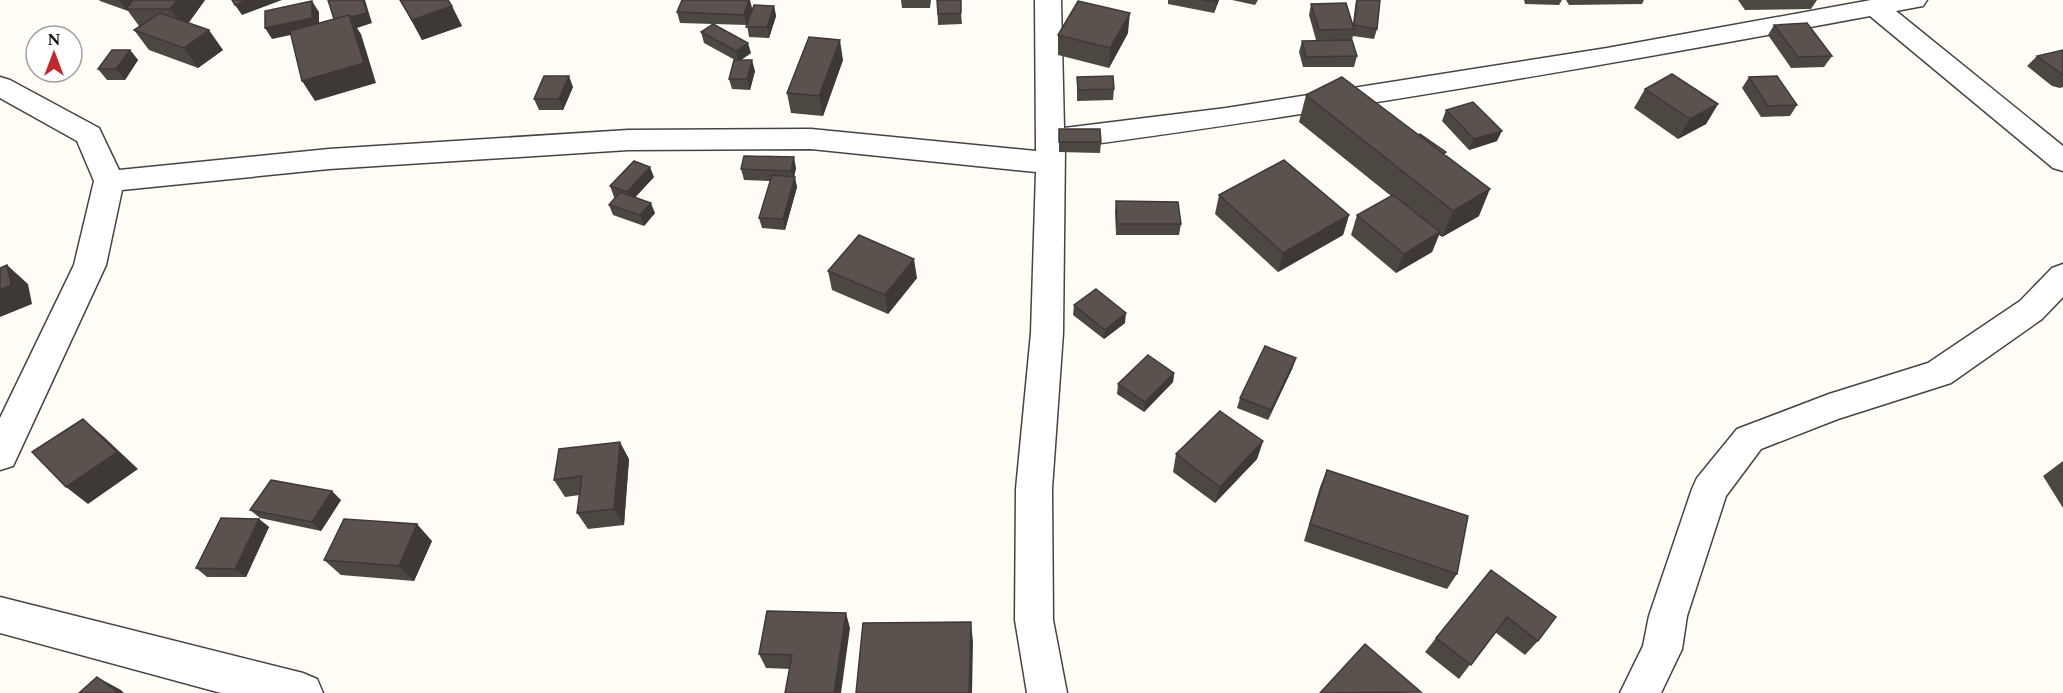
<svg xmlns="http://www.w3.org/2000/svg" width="2063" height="693" font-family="Spectral,serif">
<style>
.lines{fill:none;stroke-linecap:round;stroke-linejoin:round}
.street-casing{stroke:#444;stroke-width:3}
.street{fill:#fff;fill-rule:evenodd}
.wall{fill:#4d4742}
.shaded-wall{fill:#3f3936}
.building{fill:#5a524d;stroke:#3f3936;stroke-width:1.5}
</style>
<rect width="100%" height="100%" fill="#fffdf5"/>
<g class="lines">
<defs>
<path id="street" d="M1035,0H1061L1064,128L1226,108L1607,48L1871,0H1927L1923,6L1896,11L2063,146V171L2053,168L1870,16C1603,66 1334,112 1065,148L1063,333L1052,489L1053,620L1067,693H1027L1015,620L1016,489L1031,333L1036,172L811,149L628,150L329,169L122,190L106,265L13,466L0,470V418L74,265L94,181L77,141L0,98V77L10,80L99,128L119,170L329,149L628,130L811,129L1036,151Z
M2063,264V297L2042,319L1951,383L1838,419L1761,449L1726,496L1687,616L1682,649L1661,693H1620L1643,646L1649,616L1692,489L1697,478L1737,429L1829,394L1928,363L2020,301L2052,268Z
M0,597L303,673L317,679L323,693H221L0,633Z"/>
</defs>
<use href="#street" class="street-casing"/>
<use href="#street" class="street"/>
</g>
<path class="wall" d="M99,0H205L188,23L223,50L198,68L149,50L134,30L139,26L128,11L100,1Z
M400,0H448L462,26L422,40Z
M901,0H931L930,8H902Z
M937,0L961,13L962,24L938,25Z
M1168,0H1219L1214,13L1168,4Z
M1232,0H1258L1255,5Z
M1356,0H1380L1377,29L1374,39L1353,36L1352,40H1316L1309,15L1311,4L1353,23Z
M1524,0H1562L1559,5L1525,4Z
M1566,0H1644L1642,4L1569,5Z
M1738,0H1817L1811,9L1745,10Z
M774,6L776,16L769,38L749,37L747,25L680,23L677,12L752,8Z
M1774,25L1832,56L1824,67L1791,68L1768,35Z
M701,32L751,53L741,60L755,71L750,90L732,89L729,79L735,60L704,43Z
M1128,33L1109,68L1058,55V35Z
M1302,41L1357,56L1354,67H1303L1299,52Z
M130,50L138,60L125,80H107L98,69Z
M2063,50V87L2060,88L2052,86L2027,66L2037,56Z
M843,60L823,116L791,113L787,93Z
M1077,77L1114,89L1113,100L1077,101Z
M1749,77L1797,105L1790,116L1761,117L1742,88Z
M573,87L563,110H539L534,99Z
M1645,89L1718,104L1706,124L1678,139L1634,108Z
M1306,95L1445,155L1479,216L1442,237L1439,235L1432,252L1396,273L1351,235L1357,215L1391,196L1299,122Z
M1446,110L1497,141L1469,150L1442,121Z
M1059,129L1101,142L1100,153L1059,152Z
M796,168L794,177L797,187L785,230L762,228L759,218L770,181L744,180L741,169Z
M654,177L635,197L655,213L644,226L613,215L609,205L616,197H614L610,186Z
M1219,195L1349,215L1343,235L1278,272L1215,214Z
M1116,201L1181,224L1179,235H1116L1115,212Z
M828,271L917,278L888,314L832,290Z
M1074,305L1125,323L1104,339L1073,315Z
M1293,367L1268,420L1237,408L1240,398Z
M1174,373L1173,382L1144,412L1117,394L1118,384Z
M1263,441L1257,459L1215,503L1173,472L1176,454Z
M629,459L624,525L588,529L577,513L580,495L565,497L554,480Z
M2063,461V508L2043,476Z
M1327,470L1457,574L1447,589L1304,541L1320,487Z
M341,500L321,531L260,518L250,510Z
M259,519L269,527L246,577H207L196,568Z
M432,541L414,581L341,575L324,560Z
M1491,570L1538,641L1525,655L1495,632L1459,679L1425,652L1436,638Z
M850,628L790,669L766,668L759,654Z"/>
<path class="shaded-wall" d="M119,0H144L126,9L127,11Z
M177,0H205L185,28L170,9Z
M247,0H282L242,15L235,5Z
M363,0H365L372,23L357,28L361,34L376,83L315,101L302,81L341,32Z
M749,0H750L752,8L747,25L744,15Z
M1216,0H1219L1214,13L1216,2Z
M312,1L319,12V29L272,39L265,28Z
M452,6L462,26L422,40L412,20Z
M774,6L776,16L769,38L767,27Z
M1130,13L1128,33L1109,68L1110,48Z
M209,30L223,50L198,68L184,48Z
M840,40L843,60L823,116L819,96Z
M748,43L751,53L738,62L736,51Z
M130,50L138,60L125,80L116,69Z
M752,60L755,71L750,90L747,79Z
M569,76L573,87L563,110L559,99Z
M1718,104L1706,124L1678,139L1690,119Z
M1502,131L1497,141L1469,150L1474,139Z
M794,157L796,168L793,182L791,171Z
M650,167L654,177L631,202L627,192Z
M795,177L797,187L785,230L783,219Z
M1490,189L1479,216L1442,237L1453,211Z
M651,203L655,213L644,226L640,215Z
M1349,215L1343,235L1278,272L1283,253Z
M1440,232L1432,252L1396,273L1404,254Z
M914,259L917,278L888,314L885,295Z
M7,265L28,284L32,304L0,317V290Z
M1126,313L1125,323L1104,339L1105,330Z
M1296,358L1293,367L1268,420L1271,410Z
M1174,373L1173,382L1144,412L1145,402Z
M83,419L104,437L138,469L88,504L66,487Z
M1263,441L1257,459L1215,503L1220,487Z
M620,442L629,459L624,525L614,509Z
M332,491L341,500L321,531L312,522Z
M259,519L269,527L246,577L235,569Z
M417,524L432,541L414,581L399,566Z
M846,613L850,628L841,693H834Z
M971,622L973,642L972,693H969Z
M97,677L121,690L124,693H119Z"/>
<path class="building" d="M133,0H177L170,9H126Z
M232,0H247L235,5Z
M328,0H363L367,13L351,17L349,15L334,19Z
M400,0H448L452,6L412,20Z
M682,0H749L744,15L677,12Z
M937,0H961V13L938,14Z
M1203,0H1216V2Z
M1357,0H1380L1377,29L1354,25Z
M312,1V18L265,28V11Z
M1078,1L1130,13L1110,48L1058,35Z
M1346,3L1354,29L1319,30L1311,4Z
M754,5L774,6L767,27H746Z
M160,13L209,30L184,48L134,30Z
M349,15L364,63L302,81L290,31Z
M1807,23L1832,56L1798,57L1774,25Z
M713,24L748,43L736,51L701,32Z
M809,37L840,40L819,96L787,93Z
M1352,40L1357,56L1306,57L1302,41Z
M112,50H130L116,69H98Z
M2063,50V75L2037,56Z
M734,60H752L747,79H729Z
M1672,74L1718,104L1690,119L1645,89Z
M544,76H569L559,99H534Z
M1113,76L1114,89L1078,90L1077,77Z
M1777,76L1797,105L1768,106L1749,77Z
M1342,77L1490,189L1453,211L1306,95Z
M1473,102L1502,131L1474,139L1446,110Z
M1059,129H1100L1101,142H1059Z
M1420,134L1446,152L1444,154L1419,135Z
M744,156L794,157L791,171L741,169Z
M1284,160L1349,215L1283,253L1219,195Z
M634,161L650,167L627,192L610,186Z
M772,175L795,177L783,219L759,218Z
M620,192L651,203L640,215L609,205Z
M1393,195L1440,232L1404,254L1357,215Z
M1116,201L1178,202L1181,224H1117Z
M859,235L914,259L885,295L828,271Z
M7,265L11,285L0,290V268Z
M1096,289L1126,313L1105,330L1074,305Z
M1265,346L1296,358L1271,410L1240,398Z
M1148,355L1174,373L1145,402L1118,384Z
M1220,411L1263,441L1220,487L1176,454Z
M83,419L117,452L66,487L32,452Z
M620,442L614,509L577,513L582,476L554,480L559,449Z
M1327,470L1468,516L1457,574L1310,524Z
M271,480L332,491L312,522L250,510Z
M221,518L259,519L235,569L196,568Z
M344,519L417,524L399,566L324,560Z
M1491,570L1556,617L1538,641L1507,617L1471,665L1436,638Z
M767,611L846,613L834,693H785L792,655L759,654Z
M971,622L969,693H856L863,623Z
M1365,644L1421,692L1320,693Z
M97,677L119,693H79Z"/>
<g transform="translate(54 54)"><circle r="28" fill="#ffffff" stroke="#a0a0a0" stroke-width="1.5"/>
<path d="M0-4.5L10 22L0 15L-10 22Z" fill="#c4262e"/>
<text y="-9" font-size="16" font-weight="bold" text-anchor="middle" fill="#111111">N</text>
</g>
</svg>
